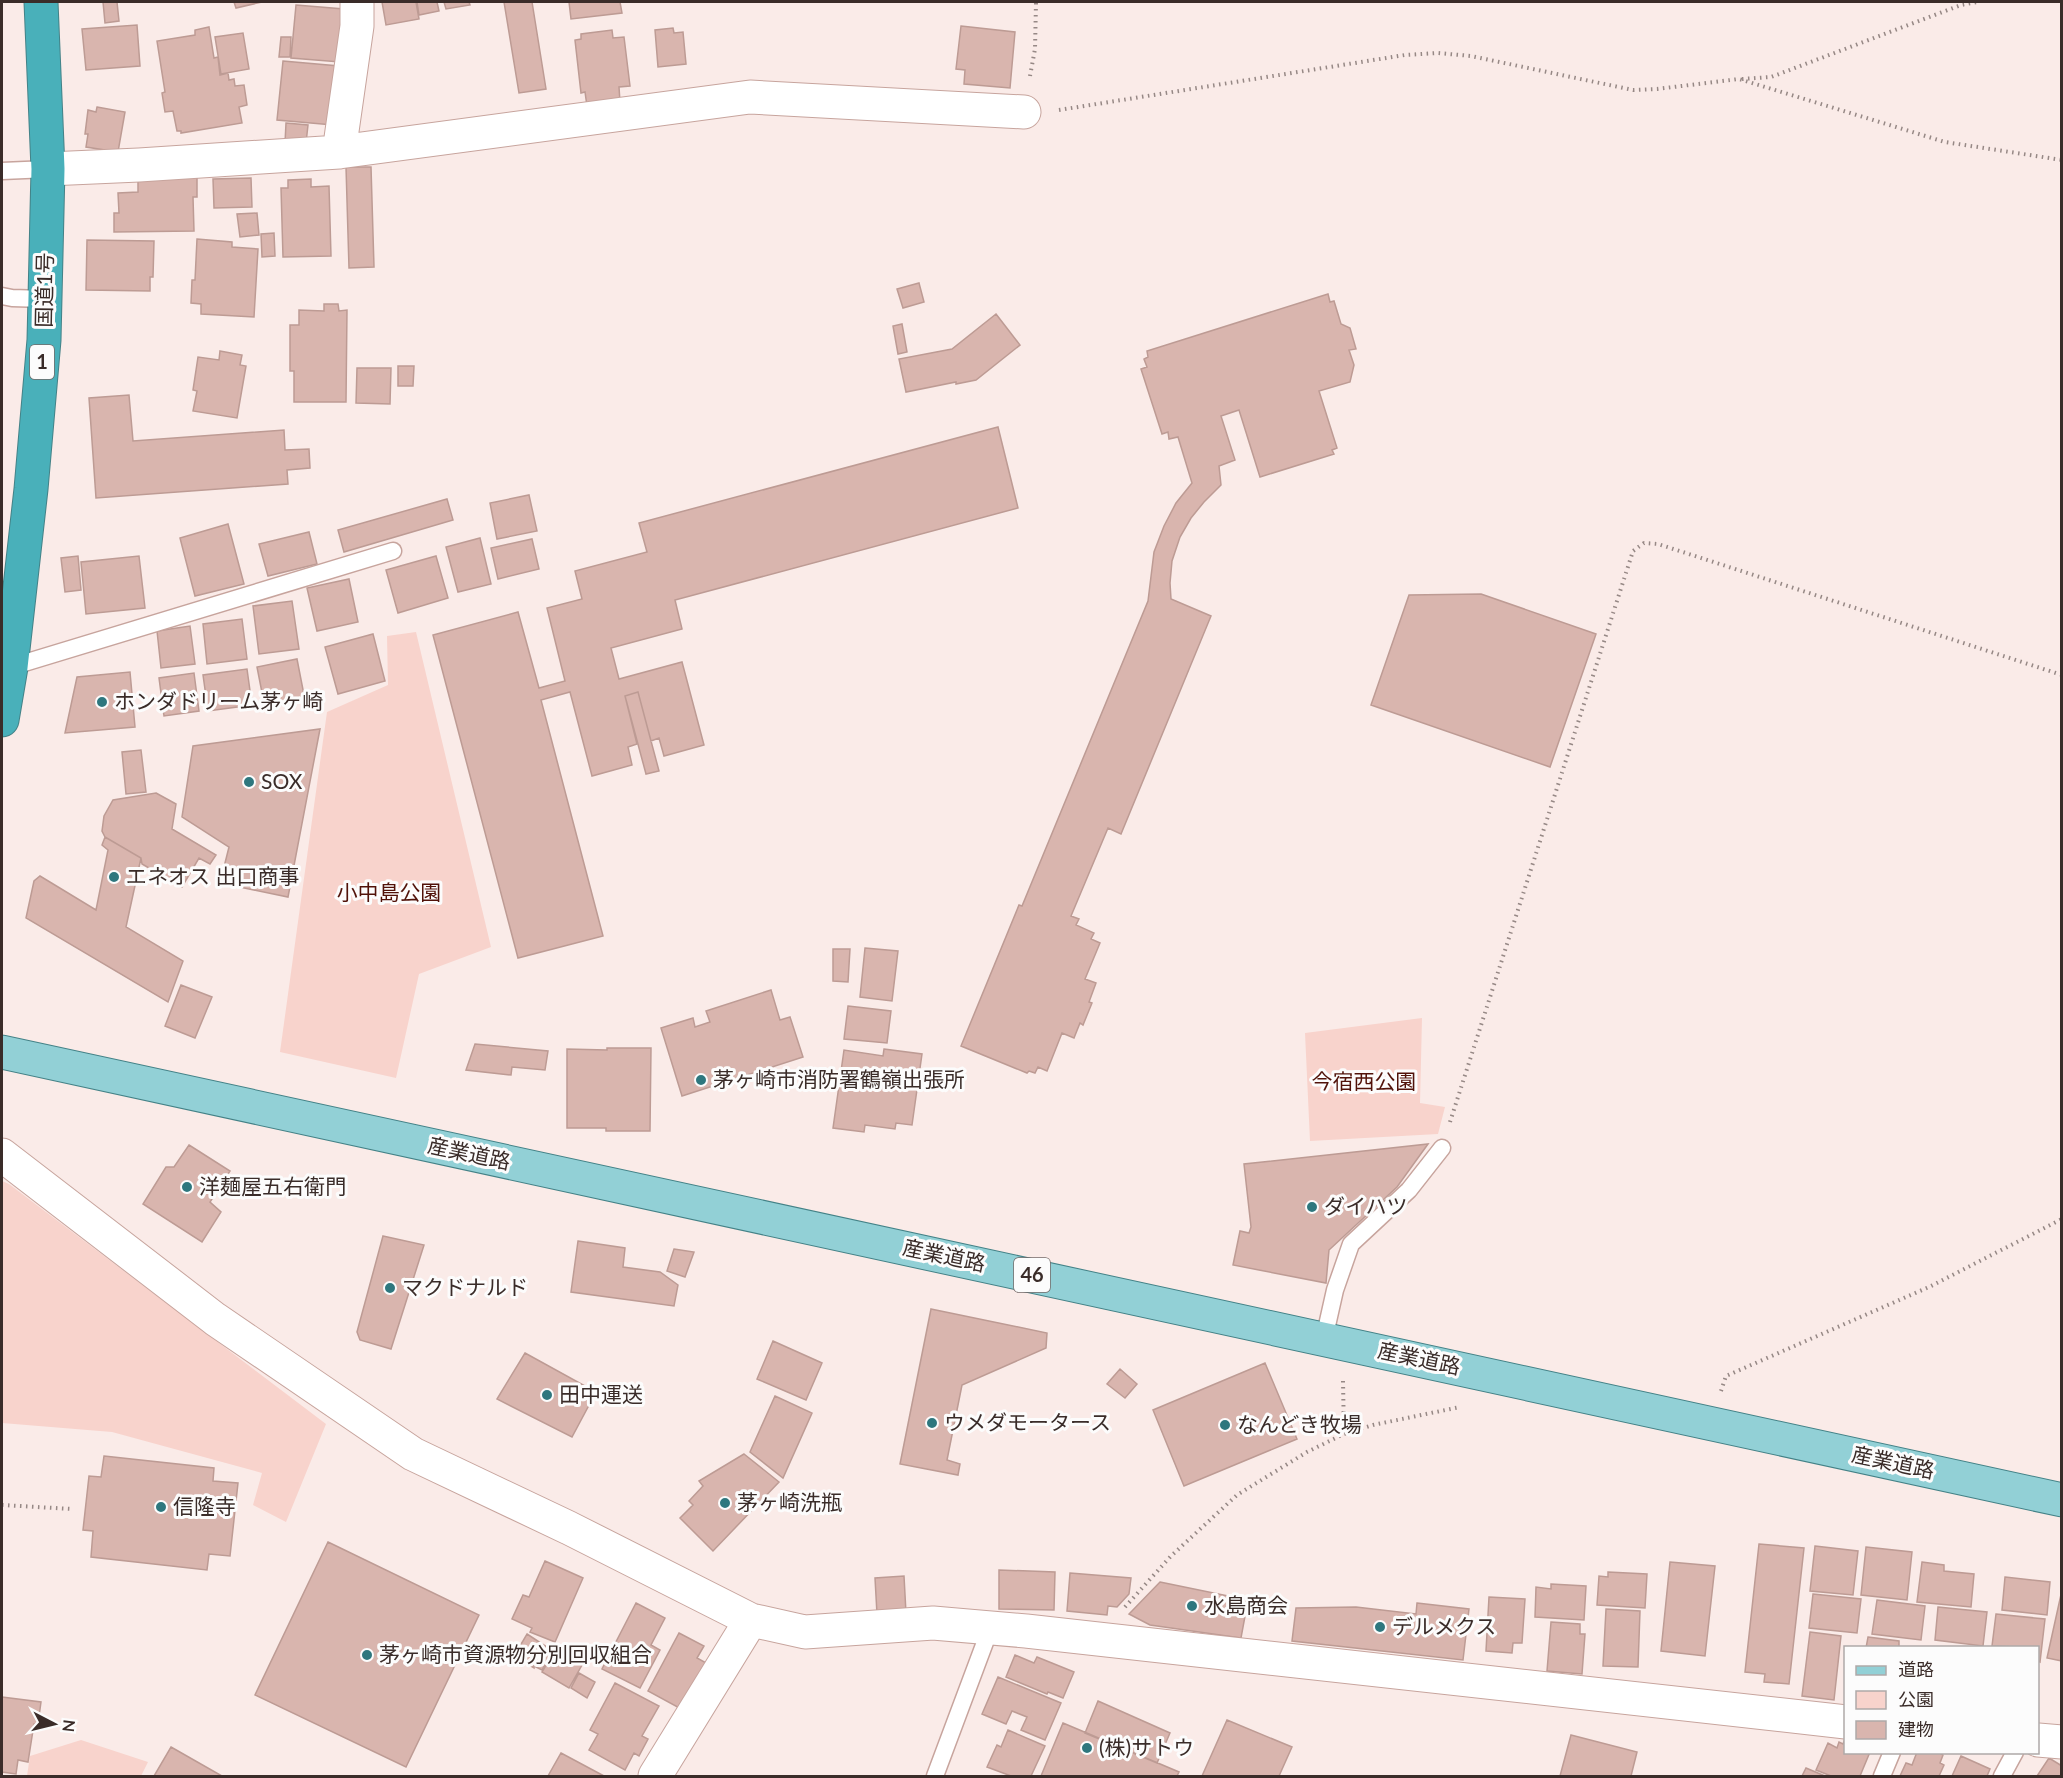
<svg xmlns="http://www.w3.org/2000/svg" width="2063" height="1778" font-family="Lato,'Noto Sans JP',sans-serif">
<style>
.green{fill:#f8d3cc}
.building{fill:#d9b5ae;stroke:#bd9b94;stroke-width:1.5}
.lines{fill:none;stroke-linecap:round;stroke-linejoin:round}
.lane-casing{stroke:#c7a49d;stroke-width:19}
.street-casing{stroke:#c7a49d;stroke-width:35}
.primary-casing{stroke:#448287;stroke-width:35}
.highway-casing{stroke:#448287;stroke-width:35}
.path{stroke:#968885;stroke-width:4;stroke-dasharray:1.5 4.5;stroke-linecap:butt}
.lane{stroke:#fff;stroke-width:16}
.street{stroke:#fff;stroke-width:33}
.primary{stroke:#92d0d6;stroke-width:33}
.highway{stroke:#49b0ba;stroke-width:33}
.poi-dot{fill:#2e777e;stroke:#fcfcfc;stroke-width:2}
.labels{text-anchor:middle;stroke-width:6;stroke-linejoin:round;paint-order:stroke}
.shield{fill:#fcfcfc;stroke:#746a68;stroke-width:1.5}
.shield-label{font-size:20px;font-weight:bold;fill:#3a2c29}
.street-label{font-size:21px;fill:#3a2c29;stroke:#fcfcfc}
.poi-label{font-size:21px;fill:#3a2c29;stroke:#fcfcfc;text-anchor:start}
.park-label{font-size:21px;fill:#511209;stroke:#fcfcfc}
</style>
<rect width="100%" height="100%" fill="#faebe8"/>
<path class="green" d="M416,632L491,947L419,974L396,1078L280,1052L327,712L388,685L387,636Z
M1422,1018L1420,1103L1445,1107L1438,1134L1310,1141L1305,1033Z
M2,1181L9,1184L326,1424L286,1522L253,1505L262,1473L112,1432L2,1423Z
M81,1740L148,1762L141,1776H27L30,1756Z"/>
<path class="building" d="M103,2H117L119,21L105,23Z
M234,2H262L236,8Z
M382,2H416L419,19L386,25Z
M417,2H437L439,11L419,15Z
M444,2H469L470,5L446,9Z
M504,2H532L546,89L519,93Z
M569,2H620L622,13L571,19Z
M296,5L344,9L340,62L291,58Z
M137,25L140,66L86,70L82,29Z
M961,26L1015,32L1010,88L964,84L965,70L956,69Z
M209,27L214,58L218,57L220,75L228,73L229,80L234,79L235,86L244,85L247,105L239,107L242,123L181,133V131H177L173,111L165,112L162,93L165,92L157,41L195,35V30Z
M673,28L674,33L683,32L686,64L658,67L655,30Z
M612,30L613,38L624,37L630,86L619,87L620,102L587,106L585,92L581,93L575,40L581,39V34Z
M243,33L249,69L221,74L215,37Z
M281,37H291L290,57H279Z
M283,61L339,66L333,125L277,120Z
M97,107L125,112L118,152L86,147L88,134H85L88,110L96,112Z
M286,123L308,125L306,143H285Z
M346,167H371L374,267L349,268Z
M197,177V197H193L194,231L114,232V213H119L118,193L138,192V178Z
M251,178L252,207L214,208L213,179Z
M311,179V187L329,186L331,256L283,257L281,188H288V180Z
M257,213L259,235L240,237L237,214Z
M274,233L275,256L262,257L261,234Z
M197,239L232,242V247L258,249L254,317L201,314V304L191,303L192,280H195Z
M87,240L154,241L153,277H150V291L86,290Z
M919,283L924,302L903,308L897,289Z
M1328,294L1330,302L1334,301L1341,324L1350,328L1356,349L1349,350L1354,365L1350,382L1319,391L1337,448L1332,450L1334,454L1260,477L1239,410L1221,416L1235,460L1219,466L1221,485L1204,502L1191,518L1180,537L1172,561L1170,583L1171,599L1211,616L1121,834L1108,828L1071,916L1079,919L1076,925L1094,933L1091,939L1100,943L1085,979L1096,983L1089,1002L1092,1003L1083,1025L1080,1023L1074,1038L1062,1033L1047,1071L1038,1067L1035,1073L1029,1071L1027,1073L961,1046L1019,905L1022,906L1148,601L1154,552L1164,526L1176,503L1192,483L1178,437L1169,439L1168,432L1162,434L1141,369L1147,367L1144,359L1148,357L1147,351Z
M324,304H338L339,311L347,310L346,402H294V371H290V325H299V310L324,311Z
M996,314L1020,345L976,380L956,384V382L906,392L899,359L952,349Z
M902,324L907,352L898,354L893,326Z
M220,351L242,355L240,365L246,366L237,418L193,411L197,391L193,390L198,357L219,360Z
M398,366H414L413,386H398Z
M357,368H391L390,404L356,403Z
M129,395L133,441L284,430L285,450L309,449L310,468L287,470L288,484L96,498L89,398Z
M998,427L1018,508L675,600L682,629L611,648L619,679L682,662L704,745L664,756L659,738L651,741L638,692L625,696L637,744L628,747L632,765L592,776L570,692L541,700L603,936L518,958L433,635L518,612L539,688L565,681L547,608L582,599L575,571L647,552L639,523Z
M529,495L537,531L497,539L490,503Z
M447,499L453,520L344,552L338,530Z
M228,524L244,584L195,596L180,538Z
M309,532L317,564L268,576L259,544Z
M480,538L491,584L458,592L446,547Z
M532,539L539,569L498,579L491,548Z
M78,556L81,590L65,592L61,558Z
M139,556L145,608L86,614L81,562Z
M436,556L448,598L398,613L386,570Z
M349,579L358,622L317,631L307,588Z
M1481,594L1596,634L1550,767L1371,705L1409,595Z
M292,601L299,649L259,654L253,606Z
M242,619L247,659L207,664L203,624Z
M190,626L195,664L161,668L157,631Z
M373,634L385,681L338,694L325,647Z
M297,659L305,700L265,708L257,667Z
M247,669L252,705L208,711L203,675Z
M130,672L135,727L65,733L77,677Z
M194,673L199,711L164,716L159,678Z
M638,692L659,771L646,774L625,696Z
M320,729L288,897L220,883L229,847L182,817L193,746Z
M141,750L146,792L126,794L122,752Z
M156,793L176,804L172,829L216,855L210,864L199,858L182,887L142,864L141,858L105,837L102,831L104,816L113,800Z
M105,837L141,858L126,927L183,961L168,1002L26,918L34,881L40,876L96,910L108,850L102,845Z
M865,948L898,951L892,1001L860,997Z
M833,949H850L848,982L833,981Z
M181,985L212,997L195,1038L165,1026Z
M771,990L780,1020L790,1017L803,1057L682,1096L661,1028L693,1018L695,1027L710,1022L706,1011Z
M848,1006L891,1011L887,1043L844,1039Z
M475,1044L548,1051L545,1070L512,1067L511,1075L466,1070Z
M607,1048H651L650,1131H606V1128H567V1049L607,1050Z
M884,1049L922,1054L912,1125L896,1123L895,1129L865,1125L864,1132L833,1128L844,1050L883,1056Z
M1428,1144L1397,1187L1329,1250L1326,1283L1233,1265L1240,1231L1249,1233L1251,1227L1244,1164Z
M189,1145L230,1171L210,1202L221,1212L202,1242L143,1204L166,1167H174Z
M383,1236L424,1245L391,1349L360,1340L357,1332Z
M578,1241L625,1248L623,1267L660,1272L678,1285L674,1306L571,1292Z
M674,1249L694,1252L685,1277L667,1271Z
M931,1309L1047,1333L1046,1348L962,1385L947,1460L960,1464L958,1475L900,1464Z
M773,1341L822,1363L806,1400L757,1379Z
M525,1353L596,1392L572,1437L497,1399Z
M1265,1363L1297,1439L1184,1486L1153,1410Z
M1120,1369L1137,1384L1125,1398L1107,1384Z
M775,1396L812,1413L783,1478L750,1452Z
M744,1454L779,1482L713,1551L680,1518L693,1505L689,1501L703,1486L699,1481Z
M104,1456L214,1468L213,1481L238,1483L230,1556L209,1554L207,1570L91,1557L93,1531L83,1530L89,1476L101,1477Z
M328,1542L479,1615L406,1767L255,1695Z
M1759,1544L1804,1548L1789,1684L1764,1682L1765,1674L1745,1672Z
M1815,1546L1858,1551L1853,1595L1810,1591Z
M1866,1547L1912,1552L1907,1600L1861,1595Z
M545,1561L583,1578L555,1642L530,1632L532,1628L512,1619L523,1595L529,1597Z
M1670,1562L1715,1566L1705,1656L1661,1651Z
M1922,1562L1944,1565V1571L1974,1574L1971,1607L1917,1602Z
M999,1570L1055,1572L1054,1610L999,1609Z
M1608,1572L1647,1574L1645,1608L1597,1605L1599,1576L1608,1577Z
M1070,1573L1131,1578L1129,1594L1117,1607L1108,1606L1107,1615L1067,1611Z
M904,1576L906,1613L877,1614L875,1578Z
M2005,1577L2050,1582L2047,1615L2002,1610Z
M1160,1582L1248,1600L1241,1638L1150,1625L1129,1614Z
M1551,1584L1586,1586L1584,1620L1535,1617L1536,1587L1551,1589Z
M2062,1590V1661L2047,1658Z
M1813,1594L1861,1599L1857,1633L1809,1628Z
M1489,1597L1525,1599L1522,1643H1513L1512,1653L1486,1651Z
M1877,1600L1925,1606L1921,1640L1872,1634Z
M636,1603L665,1618L651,1645L660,1650L640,1688L602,1669Z
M1417,1603L1469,1609L1463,1660L1292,1641L1296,1608L1356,1607L1416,1614Z
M1938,1607L1987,1612L1983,1646L1935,1640Z
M1606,1609L1640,1611L1638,1667L1603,1666Z
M1996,1614L2045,1619L2040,1662L2038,1661V1648L1992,1646Z
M1551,1622L1580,1624V1634H1585L1582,1674L1547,1671Z
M1810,1632L1841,1636L1834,1700L1802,1696Z
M679,1633L704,1646L697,1658L708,1664L683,1710L648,1691Z
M527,1634L553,1651L542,1670L534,1666V1668L514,1656Z
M1868,1637L1899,1641V1648H1866Z
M555,1650L582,1665L569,1688L542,1672Z
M1015,1655L1034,1663L1037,1657L1074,1672L1063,1698L1048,1692L1047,1694L1006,1677Z
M579,1673L595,1682L587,1698L571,1688Z
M998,1677L1061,1703L1045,1740L1021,1730L1027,1717L1012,1711L1006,1724L982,1714Z
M615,1683L659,1706L642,1736L648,1739L639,1756L634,1753L625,1770L589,1750L598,1734L590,1730Z
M2,1697L41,1702L38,1724H34L28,1762L18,1760L16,1774L2,1772Z
M1098,1701L1170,1733L1157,1763L1085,1733Z
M1227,1720L1292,1747L1279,1776H1202Z
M1063,1723L1179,1772L1177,1776H1041Z
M1008,1730L1045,1746L1031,1776H1011L987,1767L997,1745L1001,1747Z
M1571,1735L1637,1752L1631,1776H1560Z
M1845,1739L1846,1752H1870L1860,1776H1831L1816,1770L1828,1743L1837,1748L1839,1742L1843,1744Z
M171,1747L222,1776H154Z
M1917,1752H1938L1943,1755L1940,1763L1944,1765L1939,1776H1900L1906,1763L1912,1765Z
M561,1753L604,1776H548Z
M1961,1756L1990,1769L1987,1776H1952Z
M2049,1758L2062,1766V1776H2037Z
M1806,1768L1825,1776H1802Z"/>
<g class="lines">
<defs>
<path id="lane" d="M2,171L48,169
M2,296L12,298L44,299
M11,667L393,551
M1324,1339L1335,1290L1351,1244L1409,1190L1442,1148
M935,1776L990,1629
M1882,1776L1892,1752
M2002,1776L2015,1752"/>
<path id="street" d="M339,152L357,26V2
M48,169L139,165L339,152L750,97L1024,112
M2,1155L215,1319L413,1454L569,1528L751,1620L805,1632L933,1623L1026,1631L1846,1722
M2038,1740L2062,1742
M655,1776L751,1620"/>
<path id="primary" d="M2,1052L2062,1500"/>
<path id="highway" d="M2,720L11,667L31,489L44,340L48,169L41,2"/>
</defs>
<use href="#lane" class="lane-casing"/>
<use href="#street" class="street-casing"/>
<use href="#primary" class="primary-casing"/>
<use href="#highway" class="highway-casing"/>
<path class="path" d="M1030,76L1035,49L1036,2
M1742,79L1771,77L1961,5L1977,2
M1059,110L1405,55L1438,53L1471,56L1633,90L1657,89L1739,79L1945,142L2062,160
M1450,1122L1633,551L1644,543L1658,544L2062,675
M1343,1381L1344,1434
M1721,1391L1726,1376L1929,1287L2062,1219
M2,1505L72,1509
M1125,1607L1171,1556L1237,1495L1307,1452L1344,1434L1373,1425L1460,1407"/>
<use href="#lane" class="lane"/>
<use href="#street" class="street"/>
<use href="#primary" class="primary"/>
<use href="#highway" class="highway"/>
</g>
<g class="poi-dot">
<circle cx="102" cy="702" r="6"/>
<circle cx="249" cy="782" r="6"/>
<circle cx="114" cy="877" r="6"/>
<circle cx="701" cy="1080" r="6"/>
<circle cx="187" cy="1187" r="6"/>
<circle cx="1312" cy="1207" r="6"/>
<circle cx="390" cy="1288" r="6"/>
<circle cx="547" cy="1395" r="6"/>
<circle cx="932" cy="1423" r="6"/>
<circle cx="1225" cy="1425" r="6"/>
<circle cx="725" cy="1503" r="6"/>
<circle cx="161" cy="1507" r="6"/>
<circle cx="1192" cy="1606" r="6"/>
<circle cx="1380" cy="1627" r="6"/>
<circle cx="367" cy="1655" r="6"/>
<circle cx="1087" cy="1748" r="6"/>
</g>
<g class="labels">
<g class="shield">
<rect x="30" y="345" width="24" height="34" rx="4.5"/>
<rect x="1014" y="1258" width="36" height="34" rx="4.5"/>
</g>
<g class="shield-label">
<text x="42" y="369">1</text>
<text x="1032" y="1282">46</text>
</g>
<g class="street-label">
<text transform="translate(45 290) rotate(-89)" y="7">国道1号</text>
<text transform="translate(469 1154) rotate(12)" y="7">産業道路</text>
<text transform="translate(944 1256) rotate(12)" y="7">産業道路</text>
<text transform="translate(1419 1359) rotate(12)" y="7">産業道路</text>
<text transform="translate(1893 1463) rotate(12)" y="7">産業道路</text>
</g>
<g class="poi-label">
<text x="114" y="709">ホンダドリーム茅ヶ崎</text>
<text x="261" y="789">SOX</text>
<text x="126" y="884">エネオス 出口商事</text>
<text x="713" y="1087">茅ヶ崎市消防署鶴嶺出張所</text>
<text x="199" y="1194">洋麺屋五右衛門</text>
<text x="1324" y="1214">ダイハツ</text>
<text x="402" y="1295">マクドナルド</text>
<text x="559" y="1402">田中運送</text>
<text x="944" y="1430">ウメダモータース</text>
<text x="1237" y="1432">なんどき牧場</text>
<text x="737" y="1510">茅ヶ崎洗瓶</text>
<text x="173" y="1514">信隆寺</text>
<text x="1204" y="1613">水島商会</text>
<text x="1392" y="1634">デルメクス</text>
<text x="379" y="1662">茅ヶ崎市資源物分別回収組合</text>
<text x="1099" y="1755">(株)サトウ</text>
</g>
<g class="park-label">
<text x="389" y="900">小中島公園</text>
<text x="1364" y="1089">今宿西公園</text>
</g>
</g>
<rect width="2063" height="1778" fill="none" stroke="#3a2c29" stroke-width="6"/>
<rect x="1844" y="1646" width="195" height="108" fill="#fcfcfc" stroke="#aea9a8" stroke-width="1.5"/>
<rect x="1856" y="1666" width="30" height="9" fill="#92d0d6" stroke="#aea9a8" stroke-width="1.5"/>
<text x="1898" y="1676" font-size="18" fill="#3a2c29">道路</text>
<rect x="1856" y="1691" width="30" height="18" fill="#f8d3cc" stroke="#aea9a8" stroke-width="1.5"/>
<text x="1898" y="1706" font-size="18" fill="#3a2c29">公園</text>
<rect x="1856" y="1721" width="30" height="18" fill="#d9b5ae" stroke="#aea9a8" stroke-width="1.5"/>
<text x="1898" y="1736" font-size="18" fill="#3a2c29">建物</text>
<g transform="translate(54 1724) rotate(97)" stroke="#fcfcfc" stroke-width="4.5" paint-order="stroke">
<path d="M0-4.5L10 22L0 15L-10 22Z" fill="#3a2c29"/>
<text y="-9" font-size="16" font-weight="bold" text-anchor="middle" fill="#3a2c29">N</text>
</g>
</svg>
